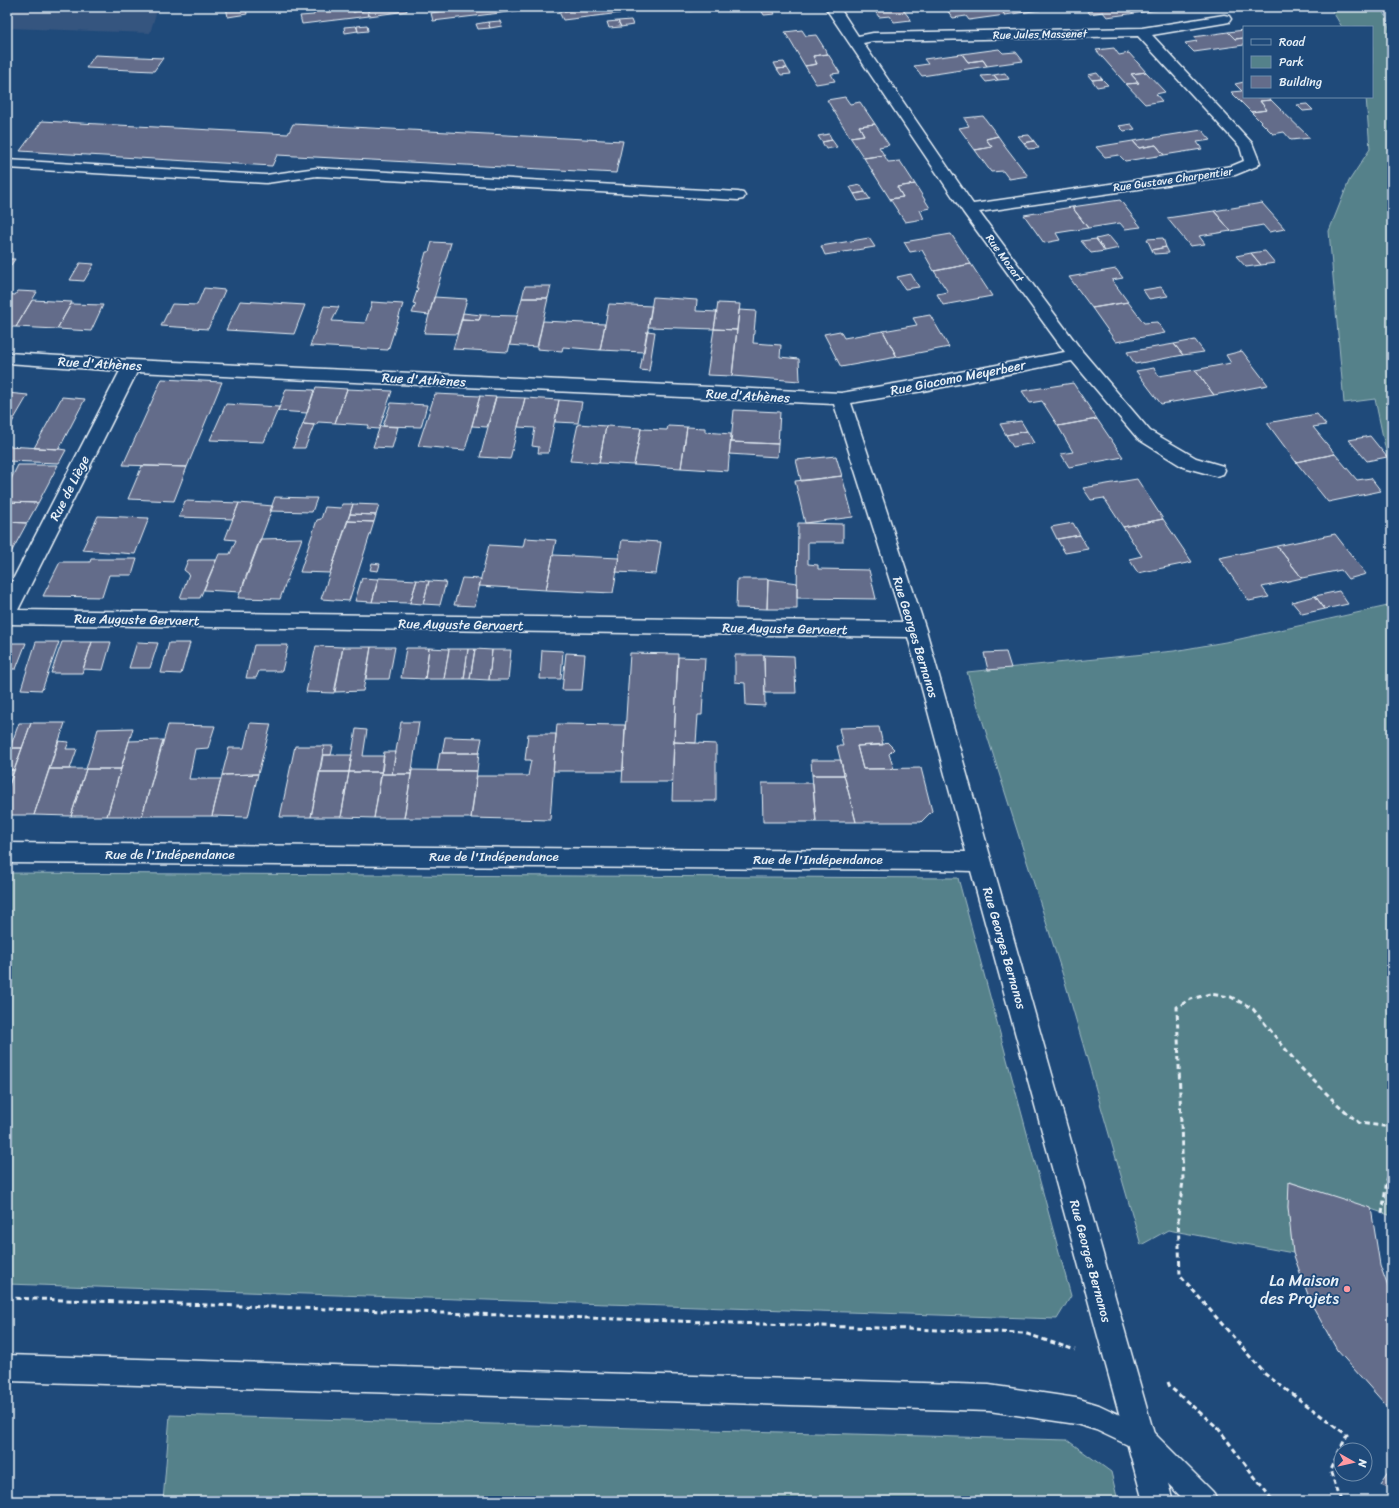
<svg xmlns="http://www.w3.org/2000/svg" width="1399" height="1508" font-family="Sriracha,sans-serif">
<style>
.built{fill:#34547f}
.green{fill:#54818a;stroke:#9eb9c1}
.building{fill:#646c8a;stroke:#e8f1f8}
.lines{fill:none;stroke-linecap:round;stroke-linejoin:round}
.service-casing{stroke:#e8f1f8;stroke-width:3}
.minor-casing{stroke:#e8f1f8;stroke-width:3}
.path{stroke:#e8f1f8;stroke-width:3;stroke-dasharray:5 3.5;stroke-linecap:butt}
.service{fill:#1f4a7a;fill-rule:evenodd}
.minor{fill:#1f4a7a;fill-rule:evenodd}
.poi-dot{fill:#ff9aa2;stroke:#1f4a7a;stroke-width:1.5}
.labels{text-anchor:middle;stroke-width:3.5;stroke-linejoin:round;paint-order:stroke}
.far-street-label{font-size:11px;fill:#e8f1f8;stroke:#1f4a7a}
.street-label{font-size:13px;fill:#e8f1f8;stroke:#1f4a7a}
.near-poi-label{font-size:16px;fill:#e8f1f8;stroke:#1f4a7a;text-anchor:end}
</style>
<rect width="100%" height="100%" fill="#1f4a7a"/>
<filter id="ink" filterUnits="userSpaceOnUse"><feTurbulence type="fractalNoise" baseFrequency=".025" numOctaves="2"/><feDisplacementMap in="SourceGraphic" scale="8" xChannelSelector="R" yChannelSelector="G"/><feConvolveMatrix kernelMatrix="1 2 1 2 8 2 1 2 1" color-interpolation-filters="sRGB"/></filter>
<g filter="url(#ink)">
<path class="built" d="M7,7H158L150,33L7,28Z"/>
<path class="green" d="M1330,7H1383L1392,38V480L1375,399L1344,403L1329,231L1349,181L1370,149L1366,97H1372V27H1342Z
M1392,605V1216L1290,1182L1288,1207L1293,1253L1168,1230L1141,1245L1065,982L967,672L1174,651L1231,641Z
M7,873L958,878L1071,1296L1057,1319L7,1284Z
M170,1415L1067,1440L1111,1472L1118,1501H163Z"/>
<path class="building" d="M226,7H254L246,8L247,14L228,17Z
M334,7H352L353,12L368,10L369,16L302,24L300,16L314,15V10Z
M352,7H406L407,11L369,16L368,10L353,12Z
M443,7H482V9L497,8L500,13L433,21L431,13L444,11Z
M482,7H536V8L500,13L497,8L482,9Z
M571,7H627L629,12L563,20L559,12L572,10Z
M627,7H663L629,12Z
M688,7H722L690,11Z
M872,7H901L911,20L894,22L890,16L879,17Z
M959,7H982L984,10L999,8L1005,15L969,20L966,16L953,18L946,9Z
M982,7H1038L1040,10L1005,15L999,8L984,10Z
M1084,7H1138L1143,12L1107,17L1103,12L1090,14Z
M1138,7H1174L1143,12Z
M772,9L775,14L764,15L761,10Z
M631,20L633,25L621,27L618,21Z
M500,21L502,26L490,28L488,22Z
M618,21L621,27L609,28L607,22Z
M488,22L490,28L478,29L476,24Z
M367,25L368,31L358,32L357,26Z
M356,26L358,31L345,33L344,27Z
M802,30L806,36L816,35L828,54L813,56L817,64L805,66L785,32Z
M1244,30V38L1235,39L1228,32Z
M1228,32L1235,39L1244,38V45L1194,52L1185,43L1197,41L1193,37Z
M1114,48L1119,55L1129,53L1146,72L1131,74L1139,83L1126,84L1096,50Z
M999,49L1003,53L1016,52L1023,61L987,66L983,60L968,62L962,54Z
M828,54L840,73L831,74L835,81L816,84L805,66L817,64L813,56Z
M962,54L968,62L983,60L987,66L922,76L914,66L928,64L924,59Z
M95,55L163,58L154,71L86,68Z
M784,62L787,68L777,69L774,63Z
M787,68L791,74L781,75L777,69Z
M1146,72L1165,92L1156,94L1162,101L1145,104L1126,84L1139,83L1131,74Z
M1005,73L1009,79L998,80L994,75Z
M1097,73L1102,79L1092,80L1088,75Z
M994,75L998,80L986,82L981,76Z
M1102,79L1108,85L1097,87L1092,80Z
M1244,82V97H1269L1271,100L1260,101L1267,110L1251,112L1231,92L1242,91L1235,84Z
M845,97L850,104L860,102L875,124L859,126L864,135L850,137L827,100Z
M1271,100L1279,108L1310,138L1291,140L1284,132L1273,134L1251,112L1267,110L1260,101Z
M1307,104L1313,110L1303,111L1297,105Z
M983,116L998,136L986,139L992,147L975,150L959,128L969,126L964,118Z
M42,121L288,134L293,124L623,141L616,173L277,155L272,166L20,151Z
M875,124L889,145L879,147L884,155L864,158L850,137L864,135L859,126Z
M1131,124L1135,129L1124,131L1119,126Z
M1202,130L1211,140L1197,142L1202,149L1164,155L1156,145L1139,148L1133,141Z
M829,134L832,140L822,142L818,136Z
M1029,135L1034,141L1024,143L1018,136Z
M998,136L1005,146L1028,176L1009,179L1003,171L991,172L975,150L992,147L986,139Z
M832,140L837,147L826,149L822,142Z
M1034,141L1039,148L1028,149L1024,143Z
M1133,141L1139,148L1156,145L1164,155L1125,161L1119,155L1105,157L1096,147Z
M884,155L888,162L900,161L915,184L897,187L903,197L890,199L864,158Z
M915,184L930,208L920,210L924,219L905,222L890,199L903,197L897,187Z
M861,185L865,192L854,194L850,187Z
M865,192L870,199L858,201L854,194Z
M1120,200L1141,227L1125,229L1120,223L1088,228L1072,207Z
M1262,203L1285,229L1269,232L1263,225L1231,231L1214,211Z
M1072,207L1088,228L1056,233L1060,240L1044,243L1024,215Z
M1214,211L1231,231L1199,236L1205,244L1190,246L1167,218Z
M951,234L971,264L934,271L922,250L910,252L904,242Z
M1109,236L1119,248L1105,251L1096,239Z
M869,238L875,247L825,255L821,246Z
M1163,238L1166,247L1152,250L1147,239Z
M1096,239L1105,251L1091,253L1081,241Z
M432,242L451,243L429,315L412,313L416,304L413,303L418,288H416L426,252H429Z
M1166,247L1169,253L1154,254L1152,250Z
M1265,251L1275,263L1261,265L1251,253Z
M1251,253L1261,265L1246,267L1236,256Z
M7,259H15L7,271Z
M80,263L94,264L84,281L70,280Z
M971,264L992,296L943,305L937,294L948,292L934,271Z
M1116,269L1123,278L1112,280L1128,302L1092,308L1069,277Z
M911,274L919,287L905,289L897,277Z
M525,286H551L548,298H522Z
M1161,287L1168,296L1149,299L1143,290Z
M204,288L225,290L208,329L161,326L172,304L197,305Z
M18,291L37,292L16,327H7V294L15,295Z
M434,297L467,299L457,334L424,333Z
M653,297L697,300L696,311L717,312L714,329L648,327Z
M522,298H548L537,347L509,345Z
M32,300L72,302L57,329L16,327Z
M240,301L305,305L294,334L226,330Z
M372,302L403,304L388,350L310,346L324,306L339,307L332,321L365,323Z
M1128,302L1144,323L1157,322L1165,333L1116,342L1092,308Z
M718,303L740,304L737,330L714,329Z
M71,304L103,305L91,331L57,329Z
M609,304L652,306L644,352L600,350Z
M739,310L756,311L753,343L781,345L780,357L799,359L800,381L732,376Z
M463,313L481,315L479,320L462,319Z
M481,315L517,316L508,352L453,349L462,319L479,320Z
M930,315L949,347L897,357L883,331L917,325L913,318Z
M543,321L605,324L600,350L563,347L562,351L537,349Z
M714,329L737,330L732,376L707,375Z
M647,331L655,332L649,371L640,370Z
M840,331L844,338L883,331L897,357L841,367L824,334Z
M1195,340L1204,352L1183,355L1174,344Z
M1174,344L1183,355L1135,364L1127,352Z
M1242,351L1268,385L1214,395L1195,370L1231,363L1226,355Z
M1154,368L1159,376L1195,370L1214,395L1161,404L1136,371Z
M162,379L222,382L187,467L123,465Z
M1073,383L1097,419L1058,426L1042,401L1030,403L1022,391Z
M316,387L347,389L335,423L318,422L316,425L303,424Z
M286,389L314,390L307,413L278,411Z
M347,389L392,391L379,429L367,428L369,425L335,423Z
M7,393L28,395L7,431Z
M435,394L480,396L465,450L418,446Z
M480,396L496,397L487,427L472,426Z
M62,397L85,399L59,449L34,448Z
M496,397L525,398L510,459L480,457Z
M525,398L559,400L548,453H538L539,447L532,446L535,428L518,427Z
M559,400L582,402L578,423L555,422Z
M391,403L427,405L421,427L383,426Z
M226,404L279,407L264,442L210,440Z
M734,410L780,412L778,444L731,442Z
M1317,414L1326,425L1313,427L1335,454L1296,462L1267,423Z
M1097,419L1123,457L1069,467L1061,454L1073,452L1058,426Z
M1021,421L1027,431L1006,435L1000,424Z
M303,424L314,425L305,448H293Z
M578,424L606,426L599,463L570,461Z
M380,426L398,427L392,448L373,447Z
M606,426L641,428L634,465L599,463Z
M668,426L687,427L681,468L634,465L641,429L667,430Z
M687,427L705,428V432L731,434L728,471L681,468Z
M1027,431L1034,443L1013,447L1006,435Z
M1370,436L1387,457L1367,461L1349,440Z
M731,442L778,444L777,457L729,454Z
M7,446L59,449L66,450L59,463L7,461Z
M1335,454L1357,480L1371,478L1381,491L1328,502L1296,462Z
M836,456L842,476L801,481L796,460Z
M18,465H58L38,503L7,502V487Z
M142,466L187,467L174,501L128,499Z
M842,476L853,517L805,523L795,481Z
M1137,479L1163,519L1123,527L1104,498L1091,500L1083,488Z
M275,497L310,498H317L312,512L270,511Z
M185,501L239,503L233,519L179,517Z
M7,502L38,503L27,523L7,522Z
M239,503L273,506L241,592L204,590L219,554H230L236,540L225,539Z
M342,504H353L330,573L300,572L317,520L321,519L325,507L341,508Z
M353,504L379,505L376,515L350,514Z
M350,514L376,515L374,522L348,521Z
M98,516L149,518L135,554L82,550Z
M1163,519L1192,562L1138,573L1129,559L1142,556L1123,527Z
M348,521L374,522L349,601L321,599Z
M7,522L27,523L7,560Z
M798,523L843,524V542H808V564L818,565V569L869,570L876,599L797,598Z
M1073,523L1080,535L1057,539L1051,527Z
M1335,534L1366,574L1348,579L1341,570L1302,578L1277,546Z
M1080,535L1088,549L1065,553L1057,539Z
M302,538L280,599L238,598L260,539Z
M525,538L556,540L546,590L479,586L489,545L523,547Z
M622,540L661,542L656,574L616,572Z
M1277,546L1302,578L1262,587L1269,597L1249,601L1219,558Z
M553,555L619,558L613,593L546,590Z
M91,559H137L132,575H109L102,597L43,596L60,562H90Z
M188,560H216L200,598H180L189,574L184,570Z
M372,563L380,564L378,571L370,570Z
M362,578L378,579L372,602L355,601Z
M379,578L417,580L410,603L372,602Z
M462,578L481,579L475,606L454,605Z
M737,579H768L767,609L736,608Z
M768,579L797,583V609H767Z
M417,580L429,581L423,604L410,603Z
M429,581L446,582L440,605L423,604Z
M1339,591L1348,604L1325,609L1315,596Z
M1315,596L1325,609L1302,614L1292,602Z
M36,642H59L42,690L21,689Z
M62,642H92L82,673H51Z
M92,642H111L103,670L83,669Z
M137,642L158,643L150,668H129Z
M7,643H26L16,669H7Z
M169,643H190L181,674L161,673Z
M254,645H288L282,671H259L256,678H246Z
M316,646L343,647L334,693L306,692Z
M343,647H371L363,691L335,692Z
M371,647H395L389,679H366Z
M406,648H429L425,679L401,678Z
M429,648L449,649L444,679H425Z
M449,649H468L464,679H444Z
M468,649H475L470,679H464Z
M475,649L492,650L489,680L470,679Z
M492,650H511L508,680H489Z
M542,650L563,651L561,679H540Z
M1006,652L1011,668L988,670L984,653Z
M566,653L585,654L582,690H562Z
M630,653L678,654L672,782H622Z
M735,655H764L765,706L746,705L745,683L735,682Z
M764,655L794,656L796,693H765Z
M678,657L705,658L702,715H698L696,743L674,742Z
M401,722H419L412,770L411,774H392Z
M19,723H31L22,748H10Z
M31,723H65L34,815H7V791Z
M250,723L271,724L258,774L222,775L229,748H244Z
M557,724L625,725L623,771H553Z
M168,725L215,726L208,748L195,749L189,779H221L212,816H142Z
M879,727L883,745L857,746L863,769L921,768L932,811L921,822H856L837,746H843L839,728Z
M133,728L121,769H86L98,729Z
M356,729L367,730L363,756H384L382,772H349Z
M528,734H556L550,820L471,818L477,776H528L531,760H525Z
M445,737L482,738L479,753H442Z
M163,740L142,816H107L129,741Z
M58,741L69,742L66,749H77L70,769H49Z
M674,742L716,744V801H672Z
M887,742L894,749L889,754L894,769H863L857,746L885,744Z
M295,746H324L311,817H280Z
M324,746H333L331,755H323Z
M7,748H22L14,770H7Z
M384,752H396L392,774H381Z
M440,753H479L477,771H437Z
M323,755H352L349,772H320Z
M811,760H841L844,775H812Z
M49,769H86L71,816L34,815Z
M86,769H121L107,816H71Z
M7,770H14L7,791Z
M412,770L477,771L471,818H404Z
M320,772H349L341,817H311Z
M349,772H382L374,818L341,817Z
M258,774L248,817L212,816L222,775Z
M381,774H411L404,818H374Z
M812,775H844L856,822H816Z
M762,783H813L816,822H763Z
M1289,1182L1371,1208L1380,1265L1392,1298V1412L1337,1350L1311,1303L1293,1253L1288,1207Z
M1392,1468V1489L1381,1484Z"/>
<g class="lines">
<defs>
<path id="service" d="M7,160L266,175L317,168L738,192L743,193L745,196L743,199L738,200L317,176L266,183L7,168Z
M7,1355L989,1385L1076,1398L1099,1405L1150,1429L1213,1492L1217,1501H1185L1132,1447L1096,1430L1076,1424L989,1411L7,1381Z"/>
<path id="minor" d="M825,7H839L858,36L873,33L1142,28L1224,15L1229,16L1231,19L1229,22L1224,23L1152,35L1252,143L1260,163L1257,166L1235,175L979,212L1082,351L1150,431L1196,458L1223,466L1225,470L1223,474L1216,476L1183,467L1138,439L1072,361L923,391L851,403L926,630L1173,1501H1143L971,871L940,870L7,863V843L966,852L908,637L7,624V591L120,371L7,363V353L131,360L841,393L923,379L1065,352L963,212ZM1138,36L1240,147L1244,161L1232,166L973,204L863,43L873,41ZM137,372L834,404L903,622L18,610Z"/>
</defs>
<use href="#service" class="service-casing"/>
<use href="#minor" class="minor-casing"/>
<path class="path" d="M1382,1214L1387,1180L1392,1171
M7,1298L1024,1333L1075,1350
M1168,1382L1170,1387L1217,1427L1273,1501
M1341,1501L1330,1470L1347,1435L1265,1374L1180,1275L1178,1216L1183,1181L1177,1007L1191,999L1210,994L1231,997L1253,1009L1300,1067L1336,1103L1359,1123L1392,1127"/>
<use href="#service" class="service"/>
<use href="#minor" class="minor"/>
</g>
</g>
<circle class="poi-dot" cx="1347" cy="1289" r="4"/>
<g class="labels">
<g class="far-street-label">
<text transform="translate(1040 34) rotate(-1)" y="4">Rue Jules Massenet</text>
<text transform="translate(1173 179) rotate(-8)" y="4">Rue Gustave Charpentier</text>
<text transform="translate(1005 258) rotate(54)" y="4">Rue Mozart</text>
</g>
<g class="street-label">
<text transform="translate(100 363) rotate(3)" y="5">Rue d'Athènes</text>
<text transform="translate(958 377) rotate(-11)" y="5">Rue Giacomo Meyerbeer</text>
<text transform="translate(424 379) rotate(3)" y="5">Rue d'Athènes</text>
<text transform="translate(748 395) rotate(3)" y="5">Rue d'Athènes</text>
<text transform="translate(69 488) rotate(-63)" y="5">Rue de Liège</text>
<text transform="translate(137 619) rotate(1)" y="5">Rue Auguste Gervaert</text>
<text transform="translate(461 624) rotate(1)" y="5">Rue Auguste Gervaert</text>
<text transform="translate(785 628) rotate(1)" y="5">Rue Auguste Gervaert</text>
<text transform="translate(916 637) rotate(73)" y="5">Rue Georges Bernanos</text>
<text x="170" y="859">Rue de l'Indépendance</text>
<text x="494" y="861">Rue de l'Indépendance</text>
<text x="818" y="864">Rue de l'Indépendance</text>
<text transform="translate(1005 948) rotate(74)" y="5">Rue Georges Bernanos</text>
<text transform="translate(1091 1261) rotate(75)" y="5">Rue Georges Bernanos</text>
</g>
<g class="near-poi-label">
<text x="1339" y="1286">La Maison<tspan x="1339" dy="18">des Projets</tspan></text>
</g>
</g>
<rect width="1399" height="1508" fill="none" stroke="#1f4a7a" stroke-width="24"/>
<rect x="12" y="12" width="1375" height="1484" fill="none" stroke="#e8f1f8" stroke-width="1.5" filter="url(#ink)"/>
<rect x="1243" y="26" width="130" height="72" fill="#1f4a7a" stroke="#6f8dac"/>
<rect x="1251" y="39" width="20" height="6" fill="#1f4a7a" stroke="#6f8dac"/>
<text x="1279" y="46" font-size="12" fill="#e8f1f8">Road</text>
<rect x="1251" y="56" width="20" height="12" fill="#54818a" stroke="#6f8dac"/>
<text x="1279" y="66" font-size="12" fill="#e8f1f8">Park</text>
<rect x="1251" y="76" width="20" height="12" fill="#646c8a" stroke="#6f8dac"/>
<text x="1279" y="86" font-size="12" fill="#e8f1f8">Building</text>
<g transform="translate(1353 1462) rotate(98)"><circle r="19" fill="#1f4a7a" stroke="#6f8dac"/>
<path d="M0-3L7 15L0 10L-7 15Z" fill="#ff9aa2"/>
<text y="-6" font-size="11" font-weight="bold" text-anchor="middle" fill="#e8f1f8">N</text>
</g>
</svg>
